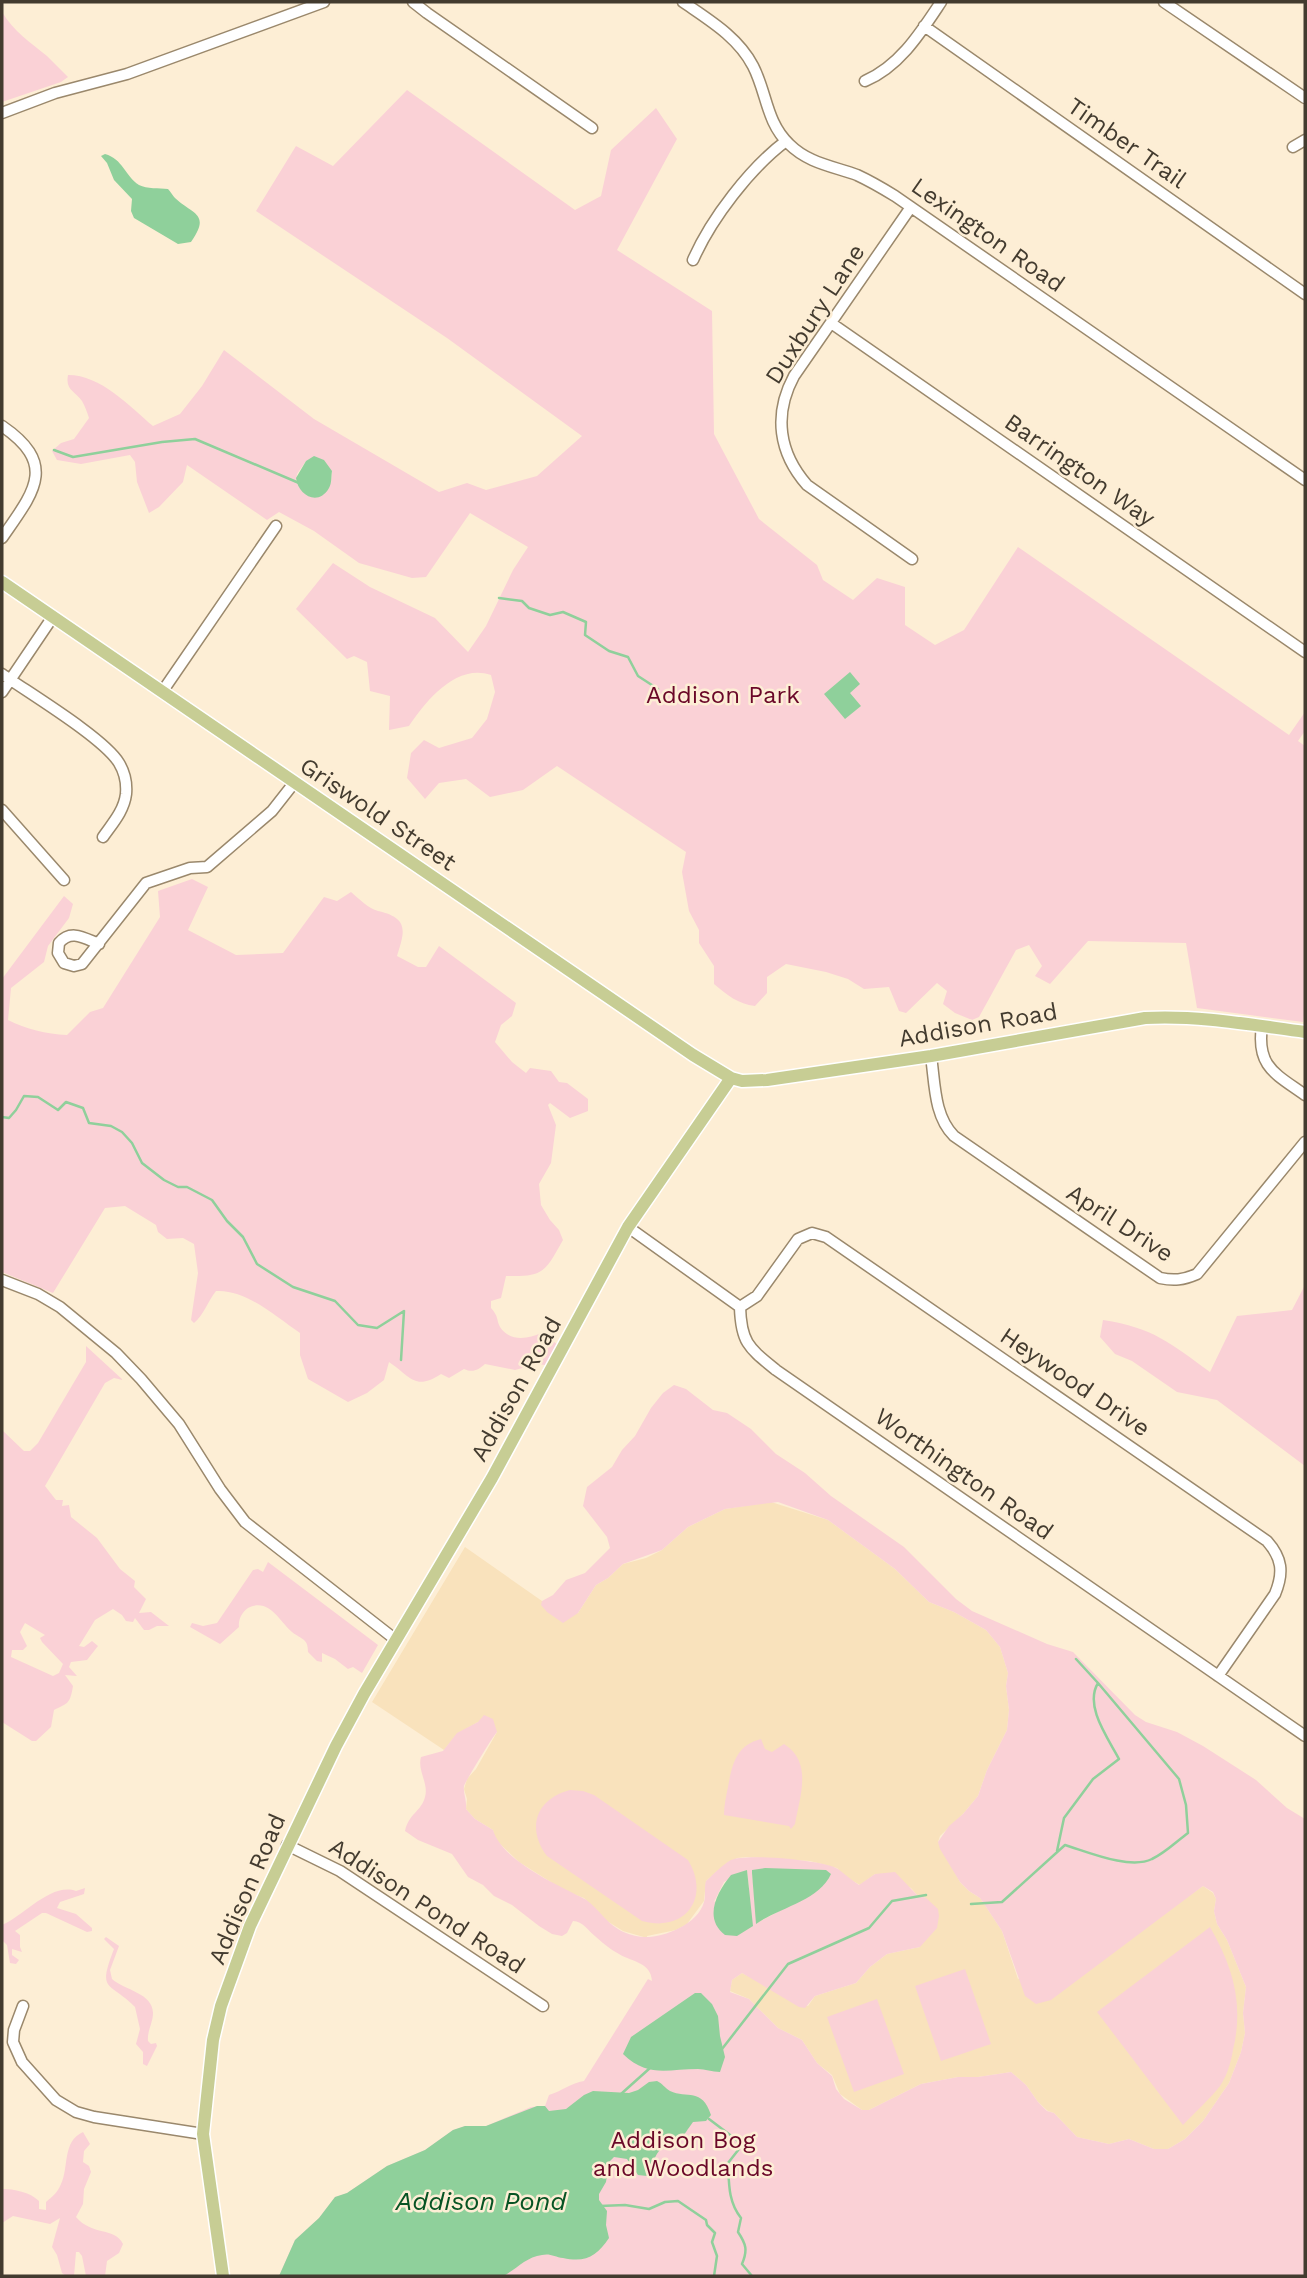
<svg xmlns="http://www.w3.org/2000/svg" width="1307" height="2278" font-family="'Work Sans',sans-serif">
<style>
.built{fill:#f9e2bc}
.green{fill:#fad1d6;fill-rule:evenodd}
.water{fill:#8fd09b}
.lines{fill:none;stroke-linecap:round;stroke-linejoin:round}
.stream{stroke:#8fd09b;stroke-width:2.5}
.minor-casing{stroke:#9a886c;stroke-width:13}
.major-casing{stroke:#fff;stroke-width:15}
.minor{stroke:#fff;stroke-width:10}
.major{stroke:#c7cd94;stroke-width:12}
.labels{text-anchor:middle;stroke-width:5;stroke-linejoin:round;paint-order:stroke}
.street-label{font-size:24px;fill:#433b2f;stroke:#fdeed5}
.park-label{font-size:24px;fill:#6a0728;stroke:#fdeed5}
.water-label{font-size:26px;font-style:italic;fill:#075323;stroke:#fdeed5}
</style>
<rect width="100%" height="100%" fill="#fdeed5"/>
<path class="built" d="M771,1502L828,1520L895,1569L929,1602L954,1612L986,1630L1000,1647L1008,1673L1006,1686L1009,1710L1007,1730L987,1770L978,1796L963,1814L940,1836L938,1842L960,1882L969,1891L980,1898L1002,1931L1018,1979L1173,1907L1203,1886L1213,1893L1216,1899L1214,1911L1217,1924L1227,1940L1246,1987L1243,2013L1245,2033L1241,2052L1229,2083L1203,2121L1185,2139L1168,2149H1154L1129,2139L1109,2144L1077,2137L1054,2113L1048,2111L1038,2102L1026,2085L1011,2072L978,2077H958L921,2084L869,2110H862L840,2094L832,2075L817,2063L802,2040L778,2028L749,1999L730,1991L732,1980L742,1973L808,2006L815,1996L856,1983L870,1967L887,1954L920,1947L926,1898L917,1895L911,1888L875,1874L860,1885L844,1876L837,1868L810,1861L746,1857L737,1858L722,1867L706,1881L704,1901L687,1924L676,1930L647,1936V1938L623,1931L607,1921L584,1898L565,1891L519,1862L495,1839L493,1830L475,1819L466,1809L467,1799L464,1789L467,1779L476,1769L497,1732L478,1722L457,1734L444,1750L372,1702L465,1547L542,1601L578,1613L596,1585L608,1578L623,1564L646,1558L662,1550L688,1527L725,1509Z"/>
<path class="green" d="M2,12C14,32 30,42 47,56C54,63 61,70 68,77L61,82L2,102Z
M407,90L575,210L601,196L611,150L656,108L677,139L617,250L712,311L714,434L759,519L817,565L823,580L853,600L877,578L905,587V625L935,645L964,630L1018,547L1289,735L1305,712V731L1298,741L1305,746V1008L1303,1022L1197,1008L1186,943L1088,941L1050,984L1035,976L1042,966L1029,945L1016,950L979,1017L972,1020L955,1013L943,1004L947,991L937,983L906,1013L899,1011L889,987L864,989L848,979L826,972L786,964L767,977V993L755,1006C738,1004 727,995 714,984V966L699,943V930L689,911L682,872L686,852L557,766L523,790L490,797L466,779L439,783L425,799L407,778L411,753L424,740L439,748L472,738L487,719L495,692L491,675C456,663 426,701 409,726L389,730L390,696L370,691L367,662L354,656L347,659L296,609L333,563L370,587L435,618L468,652L486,626L513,570L528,547L470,513L426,577L412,578L359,563L314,531L279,512L267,520L187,465L183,482L159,507L149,513L137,482L135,462L130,455L81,464L57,460L52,451L61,443L74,439L89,418C87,412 85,406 82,401C75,391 65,390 68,375C101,375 129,406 153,426L180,414L202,386L224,350L314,419L439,492L467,483L486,490L537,476L582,436L447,338L256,211L296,146L333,166ZM306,461L332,471L331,483L296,482L297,474Z
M192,879L208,887L188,930L236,955L283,953L324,897L337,901L351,892C358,898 369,909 378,911C409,918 405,931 397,956L418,967H426L439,946L516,1003L512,1016L501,1025L495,1042L512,1062L526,1073L530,1068L551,1071L559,1082L567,1083L588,1099V1111L570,1118L550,1103L548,1105L556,1125L551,1163L539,1184L541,1205L550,1220L559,1230L563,1240C545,1272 544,1277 506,1276L501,1298L491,1301V1308C499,1317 496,1319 500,1327C510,1342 528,1339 541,1333L557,1344L545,1365L537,1364L515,1370L485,1364C478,1370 473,1373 464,1369L449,1378L441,1374C415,1391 411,1377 389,1362L384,1380L367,1393L348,1402L308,1379L300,1355V1333C276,1317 246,1289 216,1291C208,1301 203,1316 194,1323L191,1320L198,1273L194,1244L183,1238L167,1239L158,1232L156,1225L125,1206L105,1208L53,1293L2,1272V979L64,896L73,904L69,918L48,946L44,962L11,988L8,1020C26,1029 46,1034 67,1035L90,1012L103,1008L160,917L158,891Z
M1305,1285V1466L1217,1400L1177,1392L1132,1361L1115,1354L1100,1337L1103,1320C1154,1328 1170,1343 1210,1372L1237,1316L1292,1310Z
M86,1346L123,1380L114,1378L105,1383L45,1486L56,1500H63L62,1506L69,1505L71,1517L97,1538L120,1569L135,1581L134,1587L146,1599L139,1613L151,1612L169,1626H157L149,1630H144L135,1618L133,1622L126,1621L122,1615L113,1609L95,1620L79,1646L84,1647L92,1641L98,1646L87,1660L71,1662L69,1667L77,1676L65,1675L73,1686C70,1704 68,1703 54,1710L51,1727L36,1741H32L2,1722V1430L24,1451H30L38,1443L86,1362ZM25,1623L45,1635L40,1638L42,1642L63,1664L59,1673L53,1676L11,1657L12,1650H23L27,1646L20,1632Z
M674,1385L686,1389L713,1410L727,1413L751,1429L776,1454L805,1473L831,1496L904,1547L956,1599L972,1611L1047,1644L1073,1652L1135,1715L1146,1722L1177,1732L1203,1746L1256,1780L1287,1808L1305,1819V2276H279L295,2240L319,2218L335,2197L347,2193L387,2166L425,2150L453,2130L465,2126H486L531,2107L545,2106L549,2095C562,2091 571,2083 584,2081L648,1979L652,1981C651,1962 632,1962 619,1954C611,1950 603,1943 596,1937C588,1931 583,1921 573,1921L567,1933L562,1936L552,1934L539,1926L512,1905L494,1896L483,1885L468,1877L452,1854L418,1840L405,1831C409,1813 421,1812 425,1797C429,1783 417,1771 421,1757L443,1751L457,1733L478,1722L484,1715L493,1719L497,1732C493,1736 465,1782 464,1786C463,1793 467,1801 466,1809L475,1819L493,1830C502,1860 554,1883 581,1897C595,1903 604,1921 618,1929C624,1933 636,1937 644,1937C662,1938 698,1925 704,1902C706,1895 704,1887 706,1881C714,1874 722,1865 731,1860C745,1853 825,1860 838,1869C845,1874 851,1880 859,1885L875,1874L895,1872L917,1895L926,1898L938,1909L939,1916L937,1928L920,1947L887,1954L870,1967L856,1983L815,1996L805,2008L799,2007L742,1973L732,1980L730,1992L749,1999L778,2028L802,2040L817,2063L832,2076L836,2089L844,2099L862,2110H869L921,2084L958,2077H978L1011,2072L1026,2085L1038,2102L1047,2111L1054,2113L1077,2137L1109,2144L1129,2139L1154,2149H1168L1185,2139L1203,2121L1229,2083L1241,2052L1245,2033L1243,2013L1246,1987L1227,1940L1217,1924L1214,1911L1216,1899L1213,1892L1203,1886L1051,2000L1036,2004L1025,1996L1002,1931L980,1898L969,1891L960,1882L940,1849L938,1842L949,1826L963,1814L978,1796L987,1770L1007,1730L1009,1710L1006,1686L1008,1673L1000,1647L986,1630L954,1612L929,1602L895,1569L828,1520L778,1502L725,1509L688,1527L662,1550L623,1564L608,1578L596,1585L578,1613L563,1623L547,1612L541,1605L542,1601L553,1595L566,1580L585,1573L610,1548L607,1537L583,1506L587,1487L612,1467L622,1450L635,1436L651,1408L663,1393ZM747,1870L749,1888L714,1902L724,1882ZM752,1873L828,1879L813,1893L757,1923Z
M268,1562L378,1645L362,1673L353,1667L348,1669L335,1659L322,1653V1662L317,1661L308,1652C308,1638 302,1640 292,1632C280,1622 269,1597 248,1608C242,1612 238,1620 239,1627L220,1644L190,1627L192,1623L203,1626L217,1623L253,1570L258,1569L263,1572Z
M761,1739L765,1749L772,1752L784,1744C813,1762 800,1796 795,1824L791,1829L789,1826L724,1815C724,1806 726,1796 728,1787C732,1765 736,1745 761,1739Z
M570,1790L583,1791L594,1795L688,1860C711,1898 685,1933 642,1921L547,1856C526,1828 536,1799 570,1790Z
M85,1888L84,1894L60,1902L57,1908L76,1914L92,1928V1931L87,1932L46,1913H42L15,1931L20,1935V1947L22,1952L12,1949V1955L19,1960L16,1964L10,1963L7,1945L2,1940V1925C24,1916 51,1882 76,1891Z
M1210,1927C1233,1967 1244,2004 1233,2050C1231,2062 1227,2076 1220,2086C1209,2100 1195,2112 1183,2125L1097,2012Z
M106,1937L119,1946L110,1970L112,1979C124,1990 153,1993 153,2013C153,2023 147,2031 148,2041L151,2044L156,2043L157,2046L147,2066L143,2064V2052L136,2044L140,2029L135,2007C109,1981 97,1993 114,1949L104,1939Z
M965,1969L991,2044L941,2061L915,1986Z
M877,1999L904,2074L854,2092L827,2017Z
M83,2132L90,2144L84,2151L83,2162L89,2166L91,2172L84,2189L83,2204L76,2217C92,2236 115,2227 123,2244L119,2253L107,2261L105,2276H86L82,2256L79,2252H76L74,2276H66L62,2273L57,2255L52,2247L60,2218L50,2224L13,2216L2,2223V2189C14,2189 30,2192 39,2201V2209L46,2210V2202C52,2197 58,2192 61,2184C69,2168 62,2141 83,2132Z"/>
<path class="water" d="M105,154C123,159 125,176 139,185C147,189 159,188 168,189C171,192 173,196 175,198C193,215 211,213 191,242L178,244L134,218L131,211L132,199L114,180L107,163L101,156Z
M314,456L324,460L332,471C331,477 332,483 329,488C318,507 298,495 296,478L306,461Z
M850,672L860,684L850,693L861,706L845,719L824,694Z
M765,1868L826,1870L831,1874C819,1901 778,1908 756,1924L752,1873V1870Z
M747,1870L753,1926L737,1936L725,1935C703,1918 717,1892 731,1875Z
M695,1993H701L712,2004L718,2016L720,2036L725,2057L720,2072C712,2072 705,2069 698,2069C667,2069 648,2078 623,2054L631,2037Z
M657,2081C662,2083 665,2088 670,2091C687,2099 702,2087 711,2115L706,2121L693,2122C689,2127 683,2138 678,2140C669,2143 667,2141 659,2151C653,2158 653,2168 647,2176L638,2175L627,2159L614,2157L609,2162L606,2182L599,2194V2200L607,2211L606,2225L609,2238C597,2256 586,2263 563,2258C555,2257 550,2253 542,2255C526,2257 517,2269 503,2276H279L295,2240L319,2218L335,2197L347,2193L387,2166L425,2150L453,2130L465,2126H486L537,2106H545L549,2111L566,2109L584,2095L593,2091L629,2093L638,2090L649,2082Z"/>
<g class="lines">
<path class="stream" d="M54,450L73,457L162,442L195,439L299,483
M499,598L522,601L529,608L550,615L563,612L586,622L585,635L609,651L628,657L638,676L658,689
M2,1117L9,1118L16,1110L24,1096L38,1097L58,1110L66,1102L83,1108L89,1123L111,1126L122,1132L132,1143L142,1163L164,1180L178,1187H187L212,1200L227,1221L243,1237L257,1264L293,1287L335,1301L358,1325L377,1328L404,1311L401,1360
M1057,1851L1064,1818L1093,1779L1119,1759C1108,1738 1084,1706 1098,1683L1076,1659
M971,1904L1002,1902L1065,1845C1088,1852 1130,1870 1152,1859C1165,1853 1177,1841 1188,1833L1186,1805L1179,1779L1098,1683
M722,2049L788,1964L869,1928L892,1901L926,1895
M621,2094L650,2068
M709,2119L738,2141L739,2149L728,2163C729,2183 728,2202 741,2218L738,2232C746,2244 748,2250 742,2264L752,2276
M600,2206L625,2205L649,2209L665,2202L678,2201L706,2220L707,2225L715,2233L712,2242L717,2256L714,2276"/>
<defs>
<path id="minor" d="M413,2L427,13L592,128
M683,2C709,20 738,37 753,66C767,93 766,122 789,144C808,163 832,166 857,175C870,181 882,188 895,196L1305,480
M1164,2L1305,98
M924,26L1305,294
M865,81C900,66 921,32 941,2
M2,113L55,93L127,74L324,2
M1293,147L1305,140
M911,207L794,376C773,415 779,453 807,485L912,559
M693,260C711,219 750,168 786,141
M831,323L1305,652
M2,426C59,465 33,493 2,538
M2,674C29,693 104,738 119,763C125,773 127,783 126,794C124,811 112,824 103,837
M2,692L52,618
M162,692L276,526
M2,810L64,880
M99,944C84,938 71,929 59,943L58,953L64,963L74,966L82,964L146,883L190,868L207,867L272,811L294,783
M1262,1026C1256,1067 1276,1074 1305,1095
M931,1056C935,1084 934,1116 954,1136L1160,1278C1174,1281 1183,1280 1197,1274L1305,1142
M628,1227L740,1307C741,1343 749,1348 776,1370L1305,1736
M2,1280L38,1294L60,1307L116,1353L141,1379L179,1424L220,1489L245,1522L396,1640
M740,1307L757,1296L798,1239L812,1233L826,1237L1267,1541C1282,1558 1284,1572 1275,1594L1218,1676
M287,1845L340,1871L543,2006
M23,2006L14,2030L13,2042L22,2062L56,2100L76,2112L94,2117L203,2134"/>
<path id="major" d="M2,582L693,1055L731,1078L742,1081L767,1080L931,1056L1145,1018C1199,1015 1252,1025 1305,1032
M223,2276L203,2134L213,2040L221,2006L250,1926L336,1746L364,1694L492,1478L628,1227L731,1078"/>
</defs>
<use href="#minor" class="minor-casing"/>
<use href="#major" class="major-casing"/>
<use href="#minor" class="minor"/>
<use href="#major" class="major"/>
</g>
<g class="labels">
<g class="street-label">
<text transform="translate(1127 143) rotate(35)" y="8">Timber Trail</text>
<text transform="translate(988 235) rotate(35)" y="8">Lexington Road</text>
<text transform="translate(815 314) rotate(-57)" y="8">Duxbury Lane</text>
<text transform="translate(1080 470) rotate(35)" y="8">Barrington Way</text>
<text transform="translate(378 814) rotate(34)" y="8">Griswold Street</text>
<text transform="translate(978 1025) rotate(-10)" y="8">Addison Road</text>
<text transform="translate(1120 1223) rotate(33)" y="8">April Drive</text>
<text transform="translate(1075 1382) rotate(34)" y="8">Heywood Drive</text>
<text transform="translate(516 1389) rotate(-61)" y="8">Addison Road</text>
<text transform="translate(964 1474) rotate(35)" y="8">Worthington Road</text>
<text transform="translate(247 1889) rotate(-67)" y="8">Addison Road</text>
<text transform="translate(427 1906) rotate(33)" y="8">Addison Pond Road</text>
</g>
<g class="park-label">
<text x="723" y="703">Addison Park</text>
<text x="683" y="2148">Addison Bog<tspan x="683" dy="28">and Woodlands</tspan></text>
</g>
<g class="water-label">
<text x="481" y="2210">Addison Pond</text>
</g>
</g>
<rect width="1307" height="2278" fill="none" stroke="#433b2f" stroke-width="7"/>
</svg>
